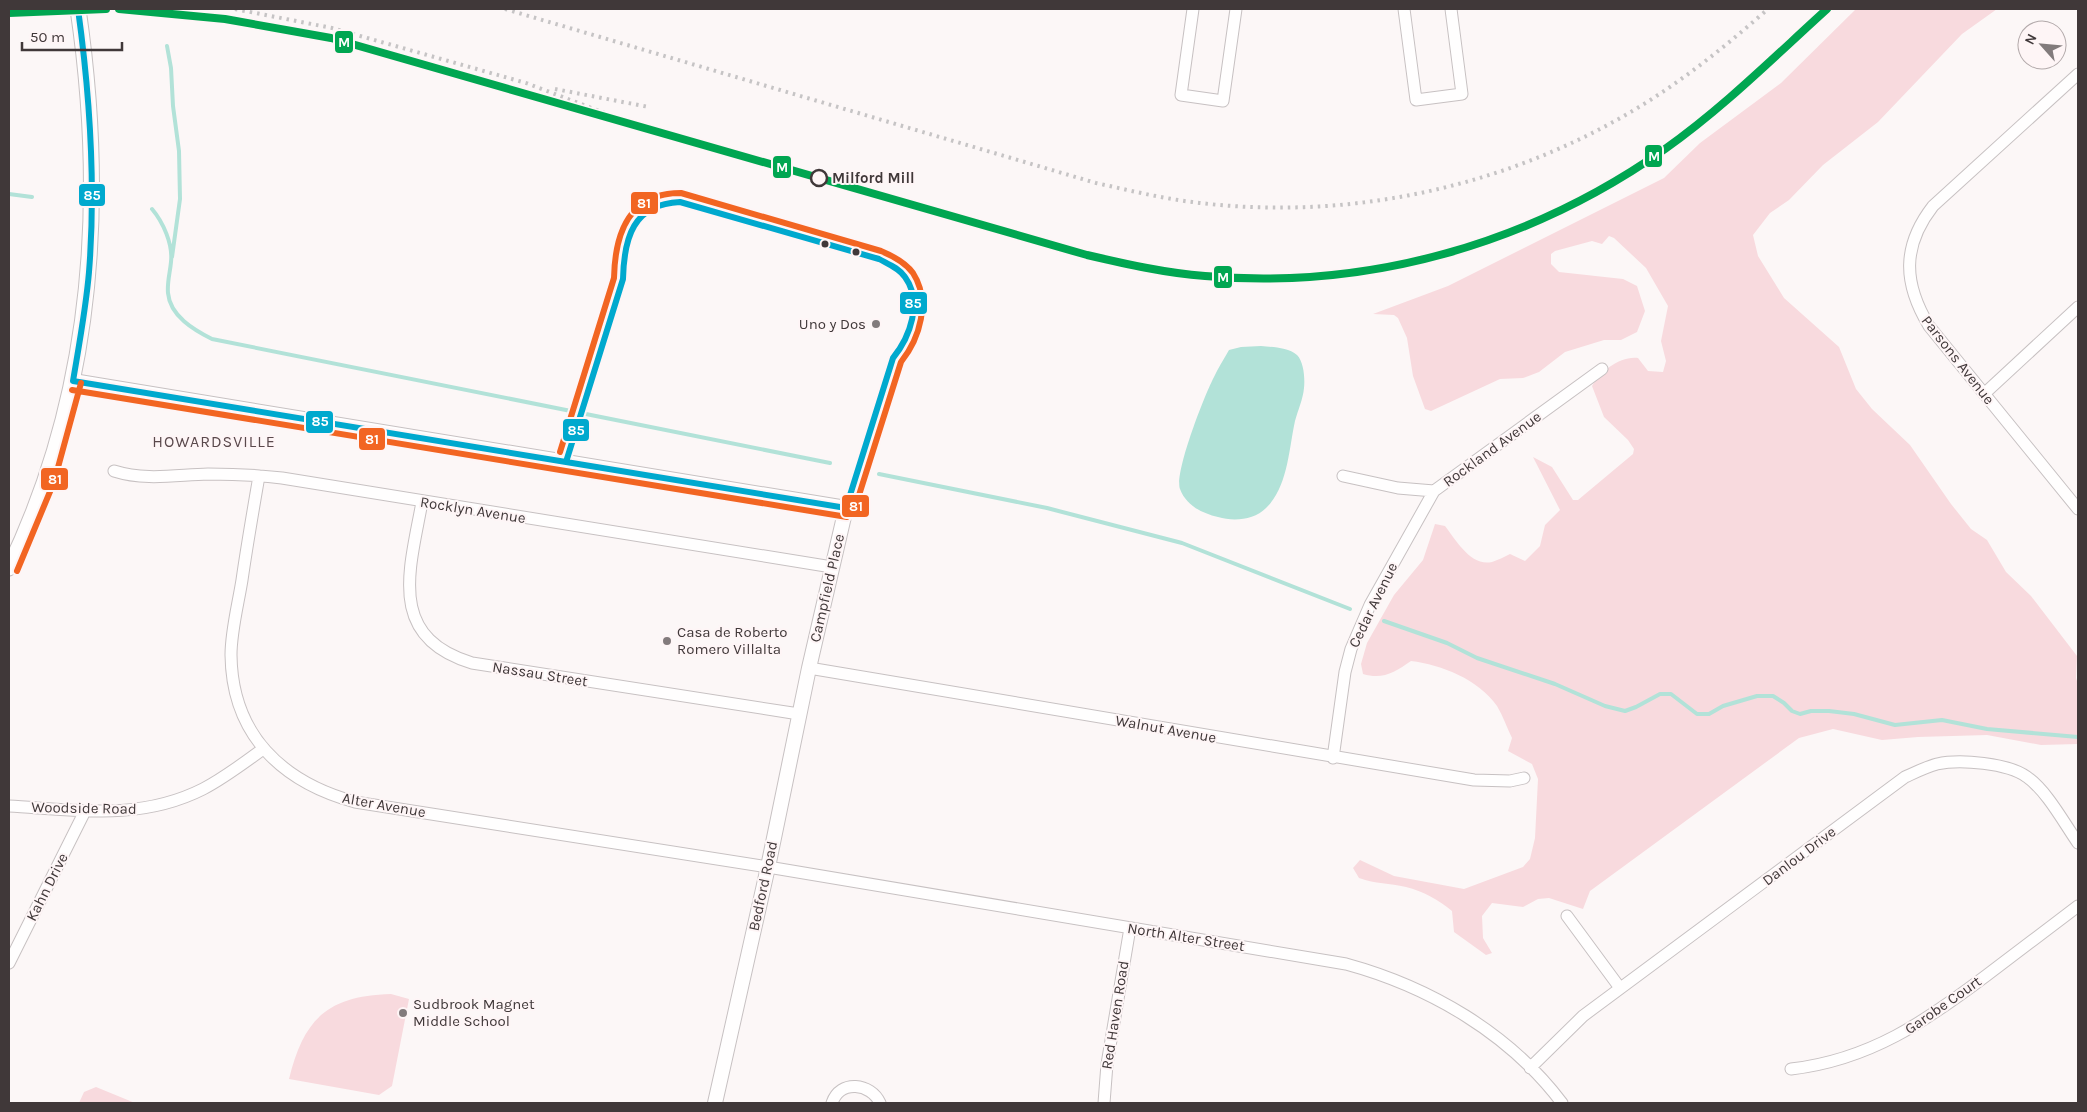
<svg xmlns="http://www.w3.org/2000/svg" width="2087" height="1112" font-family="Karla,sans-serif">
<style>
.green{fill:#f8dade}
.water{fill:#b2e2d8}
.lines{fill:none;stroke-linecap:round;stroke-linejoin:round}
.stream{stroke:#b2e2d8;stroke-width:4}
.minor-casing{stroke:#c7c1c2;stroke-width:13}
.tertiary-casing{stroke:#c7c1c2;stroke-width:16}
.secondary-casing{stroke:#c7c1c2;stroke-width:17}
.minor{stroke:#fffefe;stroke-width:11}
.tertiary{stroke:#fffefe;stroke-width:14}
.secondary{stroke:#fffefe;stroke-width:15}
.rail{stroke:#c6c4c5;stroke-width:4;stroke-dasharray:2.5 5;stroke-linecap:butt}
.bus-1-casing{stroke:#fef5f6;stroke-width:10}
.bus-2-casing{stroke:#fef5f6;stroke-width:10}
.bus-1{stroke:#00a9ce;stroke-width:6}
.bus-2{stroke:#f26522;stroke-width:6}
.metro-1-casing{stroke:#fef5f6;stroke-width:11}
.metro-1{stroke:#00a651;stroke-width:8}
.stop-dot{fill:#fef5f6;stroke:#403839;stroke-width:2.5}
.bus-dot{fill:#403839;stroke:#fef5f6;stroke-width:2}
.poi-dot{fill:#827b7c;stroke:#fef5f6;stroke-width:2}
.labels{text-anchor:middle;stroke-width:4;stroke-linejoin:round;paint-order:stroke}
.stop-label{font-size:15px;font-weight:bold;fill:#403839;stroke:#fef5f6;text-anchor:start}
.poi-label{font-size:15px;fill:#403839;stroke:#fef5f6;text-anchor:start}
.street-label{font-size:15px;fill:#403839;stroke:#fef5f6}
.neighbourhood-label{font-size:16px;letter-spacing:1px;fill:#5a494c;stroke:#fef5f6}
.line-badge{stroke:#fef5f6;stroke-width:2}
.badge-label{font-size:14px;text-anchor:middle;font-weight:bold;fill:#fff}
</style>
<rect width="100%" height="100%" fill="#fcf7f7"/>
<path class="green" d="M1856,9H1997L1962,34L1878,122L1823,165L1789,200L1770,213L1753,235L1758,256L1784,298L1839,347L1856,389L1872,409L1910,445L1951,504L1971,529L1987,540L2006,572L2031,596L2077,656L2076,678L2078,684V744L2041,745L1987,735L1918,737L1882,740L1833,729L1799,738L1590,891L1583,909L1549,898L1538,899L1523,907L1492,903L1482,916L1483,938L1492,953L1486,955L1454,932L1452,911C1439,900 1423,891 1406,887C1389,883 1376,884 1359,878L1353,868L1360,860L1394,876L1464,889L1523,867L1530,859L1535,838L1538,779L1532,764L1508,751L1512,738C1507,728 1503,716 1497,706C1478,679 1442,665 1411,661C1395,672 1383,680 1363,674L1361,664L1367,643L1394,595L1423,560L1435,524L1445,526C1456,540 1471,567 1492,562C1498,560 1504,557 1510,554L1525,561L1540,546L1545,525L1560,510L1533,457L1552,467L1573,500H1578L1633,454L1634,449L1628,440L1604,417L1592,386C1602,371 1619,356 1638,358L1648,371L1663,372L1666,361L1661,341L1668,306L1646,268L1614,238L1609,236L1602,244L1592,241L1555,251L1551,254V264L1559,272L1623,279L1637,286L1645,311L1637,332L1621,340H1604L1565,352L1539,372L1523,378L1500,379L1431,411L1425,409L1413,376L1407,338L1398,318L1394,315L1373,314L1448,286L1664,178L1700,143L1781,83Z
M391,994L409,999L392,1086L379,1095L289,1079C304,1018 328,996 391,994Z
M96,1087L135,1103H79L84,1092Z"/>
<path class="water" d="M1261,346C1272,347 1288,347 1297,355C1304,362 1305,379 1304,388C1303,399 1298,410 1295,421C1289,448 1288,486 1267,507C1255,520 1234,522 1218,517C1201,513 1186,505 1180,489C1174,473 1205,394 1214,377C1218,368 1224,359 1229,350L1241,347Z"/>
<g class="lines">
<path class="stream" d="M167,46L171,68L173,106L179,151L180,199L172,257
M9,194L32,197
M152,209C163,222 173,244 171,262C170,273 167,282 168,293C170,316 194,330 212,339L830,463
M879,474L1047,508L1182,543L1350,609
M1384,621L1447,643L1477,658L1555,684L1605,706L1625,711L1636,707L1660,694H1671L1697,714H1709L1723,706L1757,696H1773L1784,703L1792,711L1800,714L1811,711H1829L1854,714L1895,725L1942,720L1987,729L2078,737"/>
<defs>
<path id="minor" d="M1193,9L1181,95L1223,101L1236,9
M1404,9L1416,100L1462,94L1451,9
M2078,74L1933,206C1902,246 1903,283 1929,326L2078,509
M1984,394L2078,307
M114,471C146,481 175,475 208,474C232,474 257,475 282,478L832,567
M259,476C253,511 247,545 242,580C238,605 231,631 231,655C232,735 282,782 355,802L768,867L1346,964C1430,987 1509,1033 1562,1103
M1343,476L1398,488L1434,491L1602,369
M422,502C410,569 386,637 472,663L799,714
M809,668L1474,780L1510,781L1524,778
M1333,758L1345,672L1351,649L1370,605L1434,491
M9,806C76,810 140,821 203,789C224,778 244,763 263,749
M1567,916L1620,988
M9,963L85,811
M1530,1068L1583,1016L1905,777C1916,772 1926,767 1937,764C1960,759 2008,763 2027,777C2047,791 2064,823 2078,843
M1791,1069C1870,1060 1926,1021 1987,975C2017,952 2048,929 2078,906
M832,1103C840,1079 871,1083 880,1103
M1104,1103L1107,1064L1130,928"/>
<path id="tertiary" d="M73,381L846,508L809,668L768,867L715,1103"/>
<path id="secondary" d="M9,568C94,392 106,200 78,9"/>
</defs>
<use href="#minor" class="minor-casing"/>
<use href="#tertiary" class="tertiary-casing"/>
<use href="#secondary" class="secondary-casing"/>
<use href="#minor" class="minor"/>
<use href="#tertiary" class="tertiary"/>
<use href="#secondary" class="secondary"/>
<path class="rail" d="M235,9L332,28L526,83L644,128
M505,9L1096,183C1128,190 1160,198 1192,202C1346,222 1506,188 1639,107C1685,79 1727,45 1768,9
M555,89L649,107"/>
<defs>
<path id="bus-1" d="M680,202L879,259C888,264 899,268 905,277C923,302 910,337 893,358L846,508L566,462L623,279C624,238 633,204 680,202Z
M73,381L566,462
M73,381C79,345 86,308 89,272C96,184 90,96 78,9"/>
<path id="bus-2" d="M72,390L847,517L854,511L901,362C920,338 931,301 913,273C905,262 893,256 881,251L681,193C629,193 615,232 614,278L560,452
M17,571L54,482L81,383"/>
</defs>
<use href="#bus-1" class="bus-1-casing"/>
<use href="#bus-2" class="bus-2-casing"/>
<use href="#bus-1" class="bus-1"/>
<use href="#bus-2" class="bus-2"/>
<defs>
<path id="metro-1" d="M119,9L225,19L331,38L1087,255C1126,264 1165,273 1205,276C1369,290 1530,244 1665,149C1723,108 1774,57 1827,9
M9,13L106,9"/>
</defs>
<use href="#metro-1" class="metro-1-casing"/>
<use href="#metro-1" class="metro-1"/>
</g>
<circle class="stop-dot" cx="819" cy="178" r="8"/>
<g class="bus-dot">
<circle cx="825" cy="244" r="4.5"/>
<circle cx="856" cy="252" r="4.5"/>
</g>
<g class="poi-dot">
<circle cx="876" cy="324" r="5"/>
<circle cx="667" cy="641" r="5"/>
<circle cx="403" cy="1013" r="5"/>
</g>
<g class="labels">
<g class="stop-label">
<text x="832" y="183">Milford Mill</text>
</g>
<g class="poi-label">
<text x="866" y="329" text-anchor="end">Uno y Dos</text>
<text x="677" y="637">Casa de Roberto<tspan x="677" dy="17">Romero Villalta</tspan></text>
<text x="413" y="1009">Sudbrook Magnet<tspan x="413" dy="17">Middle School</tspan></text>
</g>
<g class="street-label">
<text transform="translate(1958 360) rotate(52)" y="5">Parsons Avenue</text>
<text transform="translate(1492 449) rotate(-36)" y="5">Rockland Avenue</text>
<text transform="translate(473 510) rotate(9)" y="5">Rocklyn Avenue</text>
<text transform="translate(827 588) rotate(-77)" y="5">Campfield Place</text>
<text transform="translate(1373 605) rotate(-64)" y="5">Cedar Avenue</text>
<text transform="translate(540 674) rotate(9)" y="5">Nassau Street</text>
<text transform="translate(1166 729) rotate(10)" y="5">Walnut Avenue</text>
<text transform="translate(384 805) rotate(10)" y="5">Alter Avenue</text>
<text transform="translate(84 808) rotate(1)" y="5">Woodside Road</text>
<text transform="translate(1799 856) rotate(-37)" y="5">Danlou Drive</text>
<text transform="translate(763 886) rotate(-78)" y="5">Bedford Road</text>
<text transform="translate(47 887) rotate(-63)" y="5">Kahn Drive</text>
<text transform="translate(1186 937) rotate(9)" y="5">North Alter Street</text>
<text transform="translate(1943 1005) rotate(-35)" y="5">Garobe Court</text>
<text transform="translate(1115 1015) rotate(-81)" y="5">Red Haven Road</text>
</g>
<g class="neighbourhood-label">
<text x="214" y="447">HOWARDSVILLE</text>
</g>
</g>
<g class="line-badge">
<rect x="334" y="30" width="20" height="24" rx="5" fill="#00a651"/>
<rect x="1644" y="144" width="19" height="24" rx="5" fill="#00a651"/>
<rect x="772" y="155" width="20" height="24" rx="5" fill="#00a651"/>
<rect x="78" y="183" width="28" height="24" rx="5" fill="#00a9ce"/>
<rect x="630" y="191" width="29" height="24" rx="5" fill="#f26522"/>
<rect x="1213" y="265" width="20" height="24" rx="5" fill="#00a651"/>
<rect x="899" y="291" width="29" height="24" rx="5" fill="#00a9ce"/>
<rect x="305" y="410" width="29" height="24" rx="5" fill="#00a9ce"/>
<rect x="562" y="418" width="28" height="24" rx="5" fill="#00a9ce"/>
<rect x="358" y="427" width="28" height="24" rx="5" fill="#f26522"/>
<rect x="40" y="467" width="29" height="24" rx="5" fill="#f26522"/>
<rect x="841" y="494" width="29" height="24" rx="5" fill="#f26522"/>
</g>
<g class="badge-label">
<text x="344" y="47">M</text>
<text x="1654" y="161">M</text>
<text x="782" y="172">M</text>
<text x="92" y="200">85</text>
<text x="644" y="208">81</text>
<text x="1223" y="282">M</text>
<text x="913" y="308">85</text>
<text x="320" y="426">85</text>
<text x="576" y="435">85</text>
<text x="372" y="444">81</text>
<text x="55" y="484">81</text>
<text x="856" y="511">81</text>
</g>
<rect width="2087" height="1112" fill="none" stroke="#403839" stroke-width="20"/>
<g transform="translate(2042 45) rotate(297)"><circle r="24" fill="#fef5f6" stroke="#b2a9aa"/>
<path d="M0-4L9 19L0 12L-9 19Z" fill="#827b7c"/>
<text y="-8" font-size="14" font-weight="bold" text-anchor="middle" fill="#403839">N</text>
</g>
<path d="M22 42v8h100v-8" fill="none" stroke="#403839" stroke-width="2.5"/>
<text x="30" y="42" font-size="15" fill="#403839" stroke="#fef5f6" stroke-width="4" paint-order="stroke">50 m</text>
</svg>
